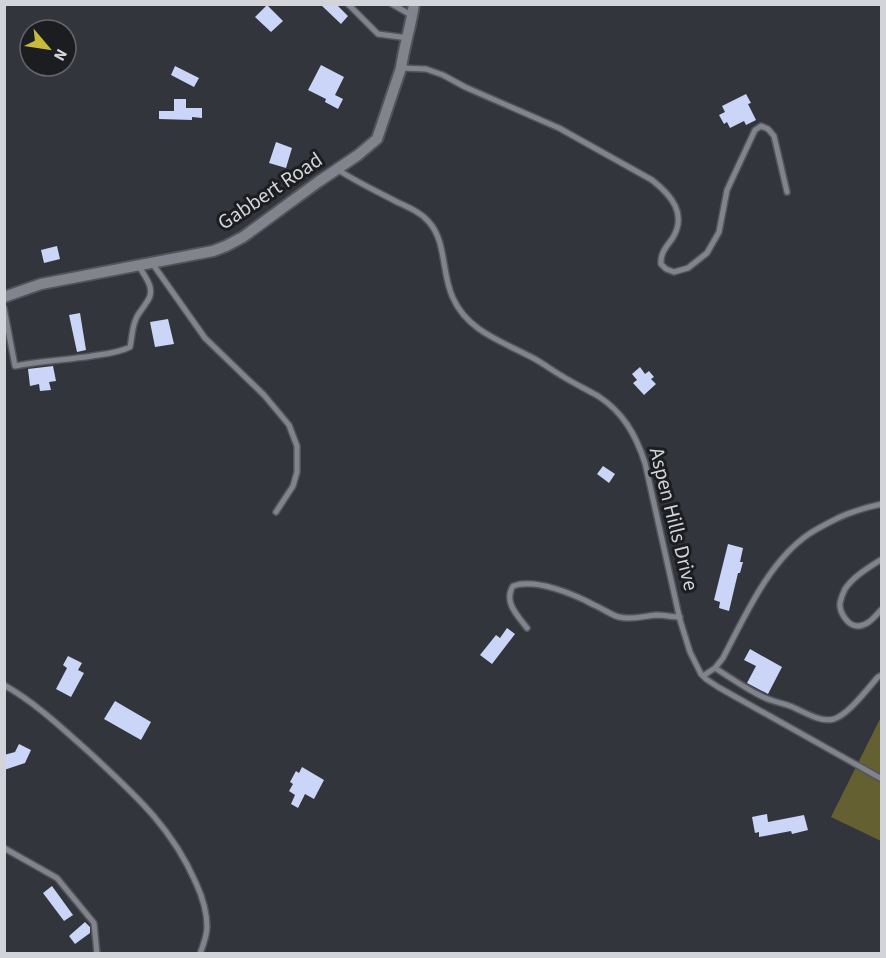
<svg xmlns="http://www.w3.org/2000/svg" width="886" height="958" font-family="'Source Sans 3',sans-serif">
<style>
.green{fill:#646031}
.building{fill:#cad5f8}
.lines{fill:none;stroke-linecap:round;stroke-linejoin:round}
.service-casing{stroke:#52545a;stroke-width:8}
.minor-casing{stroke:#52545a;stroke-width:14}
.service{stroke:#81848c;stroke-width:5}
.minor{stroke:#81848c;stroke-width:10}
.labels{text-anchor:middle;stroke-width:6;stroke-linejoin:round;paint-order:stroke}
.street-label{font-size:21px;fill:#d3d4d9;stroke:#1c1d20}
</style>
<rect width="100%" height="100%" fill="#33353c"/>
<path class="green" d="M881,717V841L831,817Z"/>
<path class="building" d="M320,4H336L348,16L341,24Z
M267,5L283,21L271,32L255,17Z
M321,65L344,77L335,95L343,99L338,109L325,102L326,99L308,90Z
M175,66L199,78L194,87L171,75Z
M746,94L751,103L748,104L756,120L746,125L744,121L730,128L727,122L724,124L719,115L725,112L722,106Z
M174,99H186V108H202V118L192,117V120L159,119V111H174Z
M276,142L292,148L286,168L269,163Z
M57,246L60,259L44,263L41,250Z
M80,313L86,350L77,352L69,315Z
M168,319L174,344L155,347L150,322Z
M53,366L56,381L49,382L51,390L40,391L39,384L30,386L28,369Z
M640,367L645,374L649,371L654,377L651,379L656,384L644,395L633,383L637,380L632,374Z
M603,466L615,474L609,483L597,474Z
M728,544L743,548L740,562H743L740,573H738L729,611L719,608L720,602L714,600Z
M507,628L515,634L492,664L480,655L496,635L500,638Z
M750,649L782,667L768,694L747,683L756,666L744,660Z
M68,656L82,663L78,670L84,673L71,697L56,689L67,668L63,665Z
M115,701L151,722L141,740L104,719Z
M19,744L31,750L25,763L4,770V755L15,752Z
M302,767L324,780L314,799L305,794L298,808L291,804L295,795L289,791L293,784L290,782L296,771L299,773Z
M767,814L768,822L804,815L808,830L792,834L791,831L759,837V832L755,833L752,817Z
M52,886L73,915L64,921L43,893Z
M85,922L90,927V933L75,944L69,936Z"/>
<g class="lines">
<defs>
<path id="service" d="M348,4L378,34L408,38
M392,4L411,15
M401,68L426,69L443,75L465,87L559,128L652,180C671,195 688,214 672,239C666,247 660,254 661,264L666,269L674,272L688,268L707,253L719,232L727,190L755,130L761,126L768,129L774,136L787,192
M337,169C356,182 377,191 397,202C408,207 420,212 428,221C447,241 441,273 453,298C468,332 504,342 535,359C544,364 553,371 562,376C573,383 586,389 598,396C623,412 636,435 645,463L680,620L690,652L701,674L706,679L718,687L882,779
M152,263L205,338L264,395L289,425L297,446V472L293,486L276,512
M4,308L15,366C41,361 66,360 92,356C105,354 118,353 130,347C132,338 132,327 136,319C138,313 143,309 146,303C157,290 146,278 138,265
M882,559C868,568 854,576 845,589C843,593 841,598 840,603C839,612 848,627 859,626C869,625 875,616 882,609
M527,628C518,616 503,602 513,586C535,578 574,594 594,605C602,608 611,615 619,617C631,620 644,616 656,615C664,615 672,617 680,617
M715,668C731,678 746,689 763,697C772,701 781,703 790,706C803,711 820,723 834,719C849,714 867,689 878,677L882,675
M703,676L715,668L723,658C745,616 769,561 809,534C818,528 828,523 838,518C851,512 867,507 882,504
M4,685C36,703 63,729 90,753C134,794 171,826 196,883C202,896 207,912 207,927C207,936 203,945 200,954
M4,848L57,878L94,923L97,954"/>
<path id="minor" d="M4,297L41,284L213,251L226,246L243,237L318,182L358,155L377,139L401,68C404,46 411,26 414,4"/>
</defs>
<use href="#service" class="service-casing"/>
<use href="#minor" class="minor-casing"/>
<use href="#service" class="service"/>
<use href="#minor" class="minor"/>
</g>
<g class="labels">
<g class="street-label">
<text transform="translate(270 191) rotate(-34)" y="7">Gabbert Road</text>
<text transform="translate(674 519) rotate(76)" y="7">Aspen Hills Drive</text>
</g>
</g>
<rect width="886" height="958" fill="none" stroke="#d3d4d9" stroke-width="12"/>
<g transform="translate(48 48) rotate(119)"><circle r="28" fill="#1c1d20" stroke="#65666a" stroke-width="1.5"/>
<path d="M0-4.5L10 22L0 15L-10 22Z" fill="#c7bb3c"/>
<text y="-9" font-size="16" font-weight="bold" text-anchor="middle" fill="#d3d4d9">N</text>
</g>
</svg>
